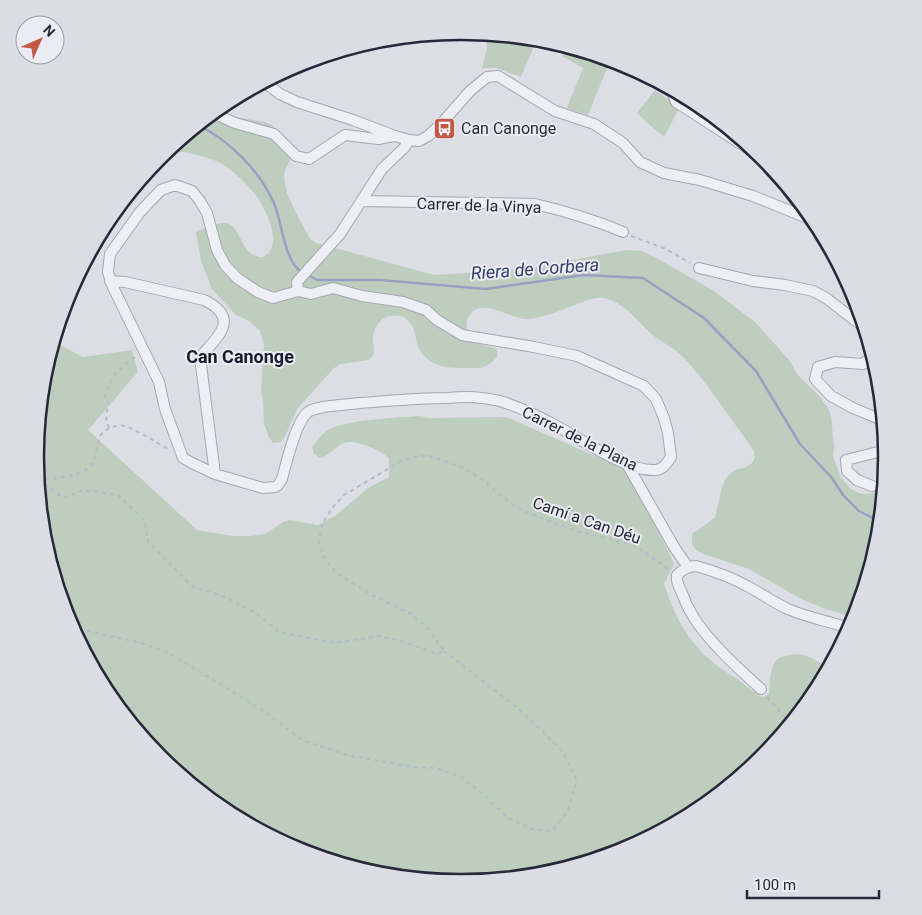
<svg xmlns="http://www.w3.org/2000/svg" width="922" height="915" font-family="Roboto,sans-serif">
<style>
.green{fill:#becebe}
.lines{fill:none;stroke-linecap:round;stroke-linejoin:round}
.stream{stroke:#99a1c3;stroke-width:2.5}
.street-casing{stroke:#a6a7b2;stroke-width:12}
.path{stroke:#babbc4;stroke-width:2;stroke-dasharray:4 4;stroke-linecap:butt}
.street{stroke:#eeeff4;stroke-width:10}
.labels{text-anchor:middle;stroke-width:4;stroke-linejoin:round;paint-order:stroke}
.poi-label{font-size:16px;fill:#27283a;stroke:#ebecf3;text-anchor:start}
.street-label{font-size:16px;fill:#27283a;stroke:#ebecf3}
.water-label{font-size:18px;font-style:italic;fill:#343d6b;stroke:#ebecf3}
.neighbourhood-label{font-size:18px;font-weight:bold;fill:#191a2b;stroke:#ebecf3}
.rim{fill:none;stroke:#27283a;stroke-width:2.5}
</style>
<rect width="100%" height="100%" fill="#dcdde5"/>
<path class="green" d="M485,34L537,39L521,77L496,68H482L487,49Z
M562,45L613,60L606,71L588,115L567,108L583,68L562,56L565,47Z
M655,90L669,100L675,91L689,99L681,105L664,137L654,129L637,113Z
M212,113L265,122L272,125L284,137L291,151V158L285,171L284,179L287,193L297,215L310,239L317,243L434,275L524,269L627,250L642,251L658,259L714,291L755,322L789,360L797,374L818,395L828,408L831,416L834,448L833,456L841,478L851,489L859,493L866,494L873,493L884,488L879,541L855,618L823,608L801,599L749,569L706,555C695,550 689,546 693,533L704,526L715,517L722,487L726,478L731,473L737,469L744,468L751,464L755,458L754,451C745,438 736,426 727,413C713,394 699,373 682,356C674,348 663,343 654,336C637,321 619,295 595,298C573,304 551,317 528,319C510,320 480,294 468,318C463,328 472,342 483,345C489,347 491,346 497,350V357C494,360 491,363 488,365C483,369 476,368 469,368C451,368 433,369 421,352C413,341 419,328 405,318C401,315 395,315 390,316C380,318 373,328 373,338C373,343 374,349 374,354L369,360L340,364L333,369L297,409L285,437L280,442L273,443L269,437L264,424L263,403L261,390L264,344L260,331L249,321L236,315L221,299L212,289L201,261L196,232C203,229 219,222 225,223C240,224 240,251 256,256C258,257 261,257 263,257C265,255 268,254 269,252C280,238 266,211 258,198C250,187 234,171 222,164C205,155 184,151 166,151Z
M53,341L83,357L132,350L138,372L88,430L197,530L234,536H250L265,534L283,522L290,520L318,525L335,516L368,488L389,477V458C379,450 354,437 341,444C334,449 330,454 321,458L314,454L312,447C317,440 321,435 328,430C349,419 395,418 420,416L428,418L506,417L625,469L641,496L646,509L654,522L674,564L664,584C675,617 688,642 715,664C722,670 730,674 737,679C746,685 753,692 762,697L769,694C770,685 769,673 774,664C777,658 781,657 786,656C803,650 816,660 829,668L815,695L762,759L698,812L624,851L544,876L461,884L378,875L298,851L224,812L159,759L106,694L67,620L43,540L35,457L43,374Z"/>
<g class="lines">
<path class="stream" d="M198,125C230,141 259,170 274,203C282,221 284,263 303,273
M308,275L317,280H380L486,289L584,275L643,278L704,318L756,371L800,444L832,478L843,495L859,511L873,518L881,517"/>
<defs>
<path id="street" d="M264,82L280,94L297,102L353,120L395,136L409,140L419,141L428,136L441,124L470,91L487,77L498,76L555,111L594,124L623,143L640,162L664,173L700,180L753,196L810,219L831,250
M671,89L676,102L766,160
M213,113L235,123L274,134L296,156L309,159L345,135L378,139L394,136
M175,185L192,191L200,201L207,213L217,250L225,265L237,278L258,292L273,298L298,291L311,294L333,288L362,296L403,302L426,310L437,320L462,335L534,347L577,356L644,386L656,399L664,418L668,433L671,457C667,463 663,470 655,470C628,472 579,438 555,425C538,416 519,407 500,401C494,400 487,398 481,398C470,396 458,397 447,398C418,398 389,401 360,403C347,405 318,405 308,412C296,421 286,464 282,479L278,485L275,487L263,488L215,474L192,463L183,458L165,409L159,382L112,285L108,272L110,254L140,212L161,190Z
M361,201L535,204C565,211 595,220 623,232
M699,268L753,281L785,285L813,291L826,298L865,328
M110,281L125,282L204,300C241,318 218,337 200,357L215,474
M298,291L297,282L340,234L382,169L404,148L409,140
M873,355L863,364L835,362L818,367L815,379L831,396L853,408L884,421
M627,464L674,547L688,567
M872,486L857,480L847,471L846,460L886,450
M761,689C738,668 711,644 694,618C689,610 685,602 682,593C679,587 676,582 677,575C682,570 688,566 696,566C714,571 731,577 747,586C761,593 774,603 788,609C808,618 830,621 851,629"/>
</defs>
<use href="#street" class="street-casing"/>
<path class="path" d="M631,236L664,248L690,263
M109,428L106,421L108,400L105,396L114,375L133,358H137
M37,480C52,479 78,477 89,467C98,459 95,449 99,438C103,429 116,424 125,426C128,426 130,428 132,429C145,435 157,443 170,450
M37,482L44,483L63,498L84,490L118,495L145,521L148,542L192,586L225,597L256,613L279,632L334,643L380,636L404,642L438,654L444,651L427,627L411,614L370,594L335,572L324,557L319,541L322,524L333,507L344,495L403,460L419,456H430L464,468L481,479L509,502L526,512L576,531L634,545L670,570
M71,627L141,643L167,652L230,690L268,714L302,740L347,755L413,767L436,768L461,777L484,795L508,818L532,829L552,831L568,811L577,780L562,751L535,724L515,706L444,651
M767,697L791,724"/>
<use href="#street" class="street"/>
</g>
<defs>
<symbol id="bus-square" viewBox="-11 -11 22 22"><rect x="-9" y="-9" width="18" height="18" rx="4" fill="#c35948" stroke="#ebecf3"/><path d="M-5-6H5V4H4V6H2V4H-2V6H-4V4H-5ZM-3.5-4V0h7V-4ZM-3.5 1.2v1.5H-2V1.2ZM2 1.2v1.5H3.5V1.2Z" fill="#fff"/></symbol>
</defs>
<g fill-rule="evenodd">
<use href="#bus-square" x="432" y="116" width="25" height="25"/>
</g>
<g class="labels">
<g class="poi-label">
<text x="461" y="134">Can Canonge</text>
</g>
<g class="street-label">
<text transform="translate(479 205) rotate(2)" y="6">Carrer de la Vinya</text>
<text transform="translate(580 438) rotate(26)" y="6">Carrer de la Plana</text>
<text transform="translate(587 520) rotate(19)" y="6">Camí a Can Déu</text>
</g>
<g class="water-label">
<text transform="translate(535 269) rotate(-4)" y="6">Riera de Corbera</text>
</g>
<g class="neighbourhood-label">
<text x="240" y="363">Can Canonge</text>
</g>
</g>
<path d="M0 0H922V915H0ZM44 457a417 417 0 1 1 834 0a417 417 0 1 1-834 0Z" fill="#dbdce4" fill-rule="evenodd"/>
<path class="rim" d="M44 457a417 417 0 1 1 834 0a417 417 0 1 1-834 0Z"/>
<g transform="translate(40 40) rotate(45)"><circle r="24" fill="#ebecf3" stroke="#9d9ea9"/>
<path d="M0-4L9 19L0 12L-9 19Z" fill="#c35948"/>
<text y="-8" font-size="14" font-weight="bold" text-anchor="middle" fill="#27283a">N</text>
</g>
<path d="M747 890v8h132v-8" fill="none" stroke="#27283a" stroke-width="2.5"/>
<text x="754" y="890" font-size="15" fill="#27283a" stroke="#ebecf3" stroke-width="4" paint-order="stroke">100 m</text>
</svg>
